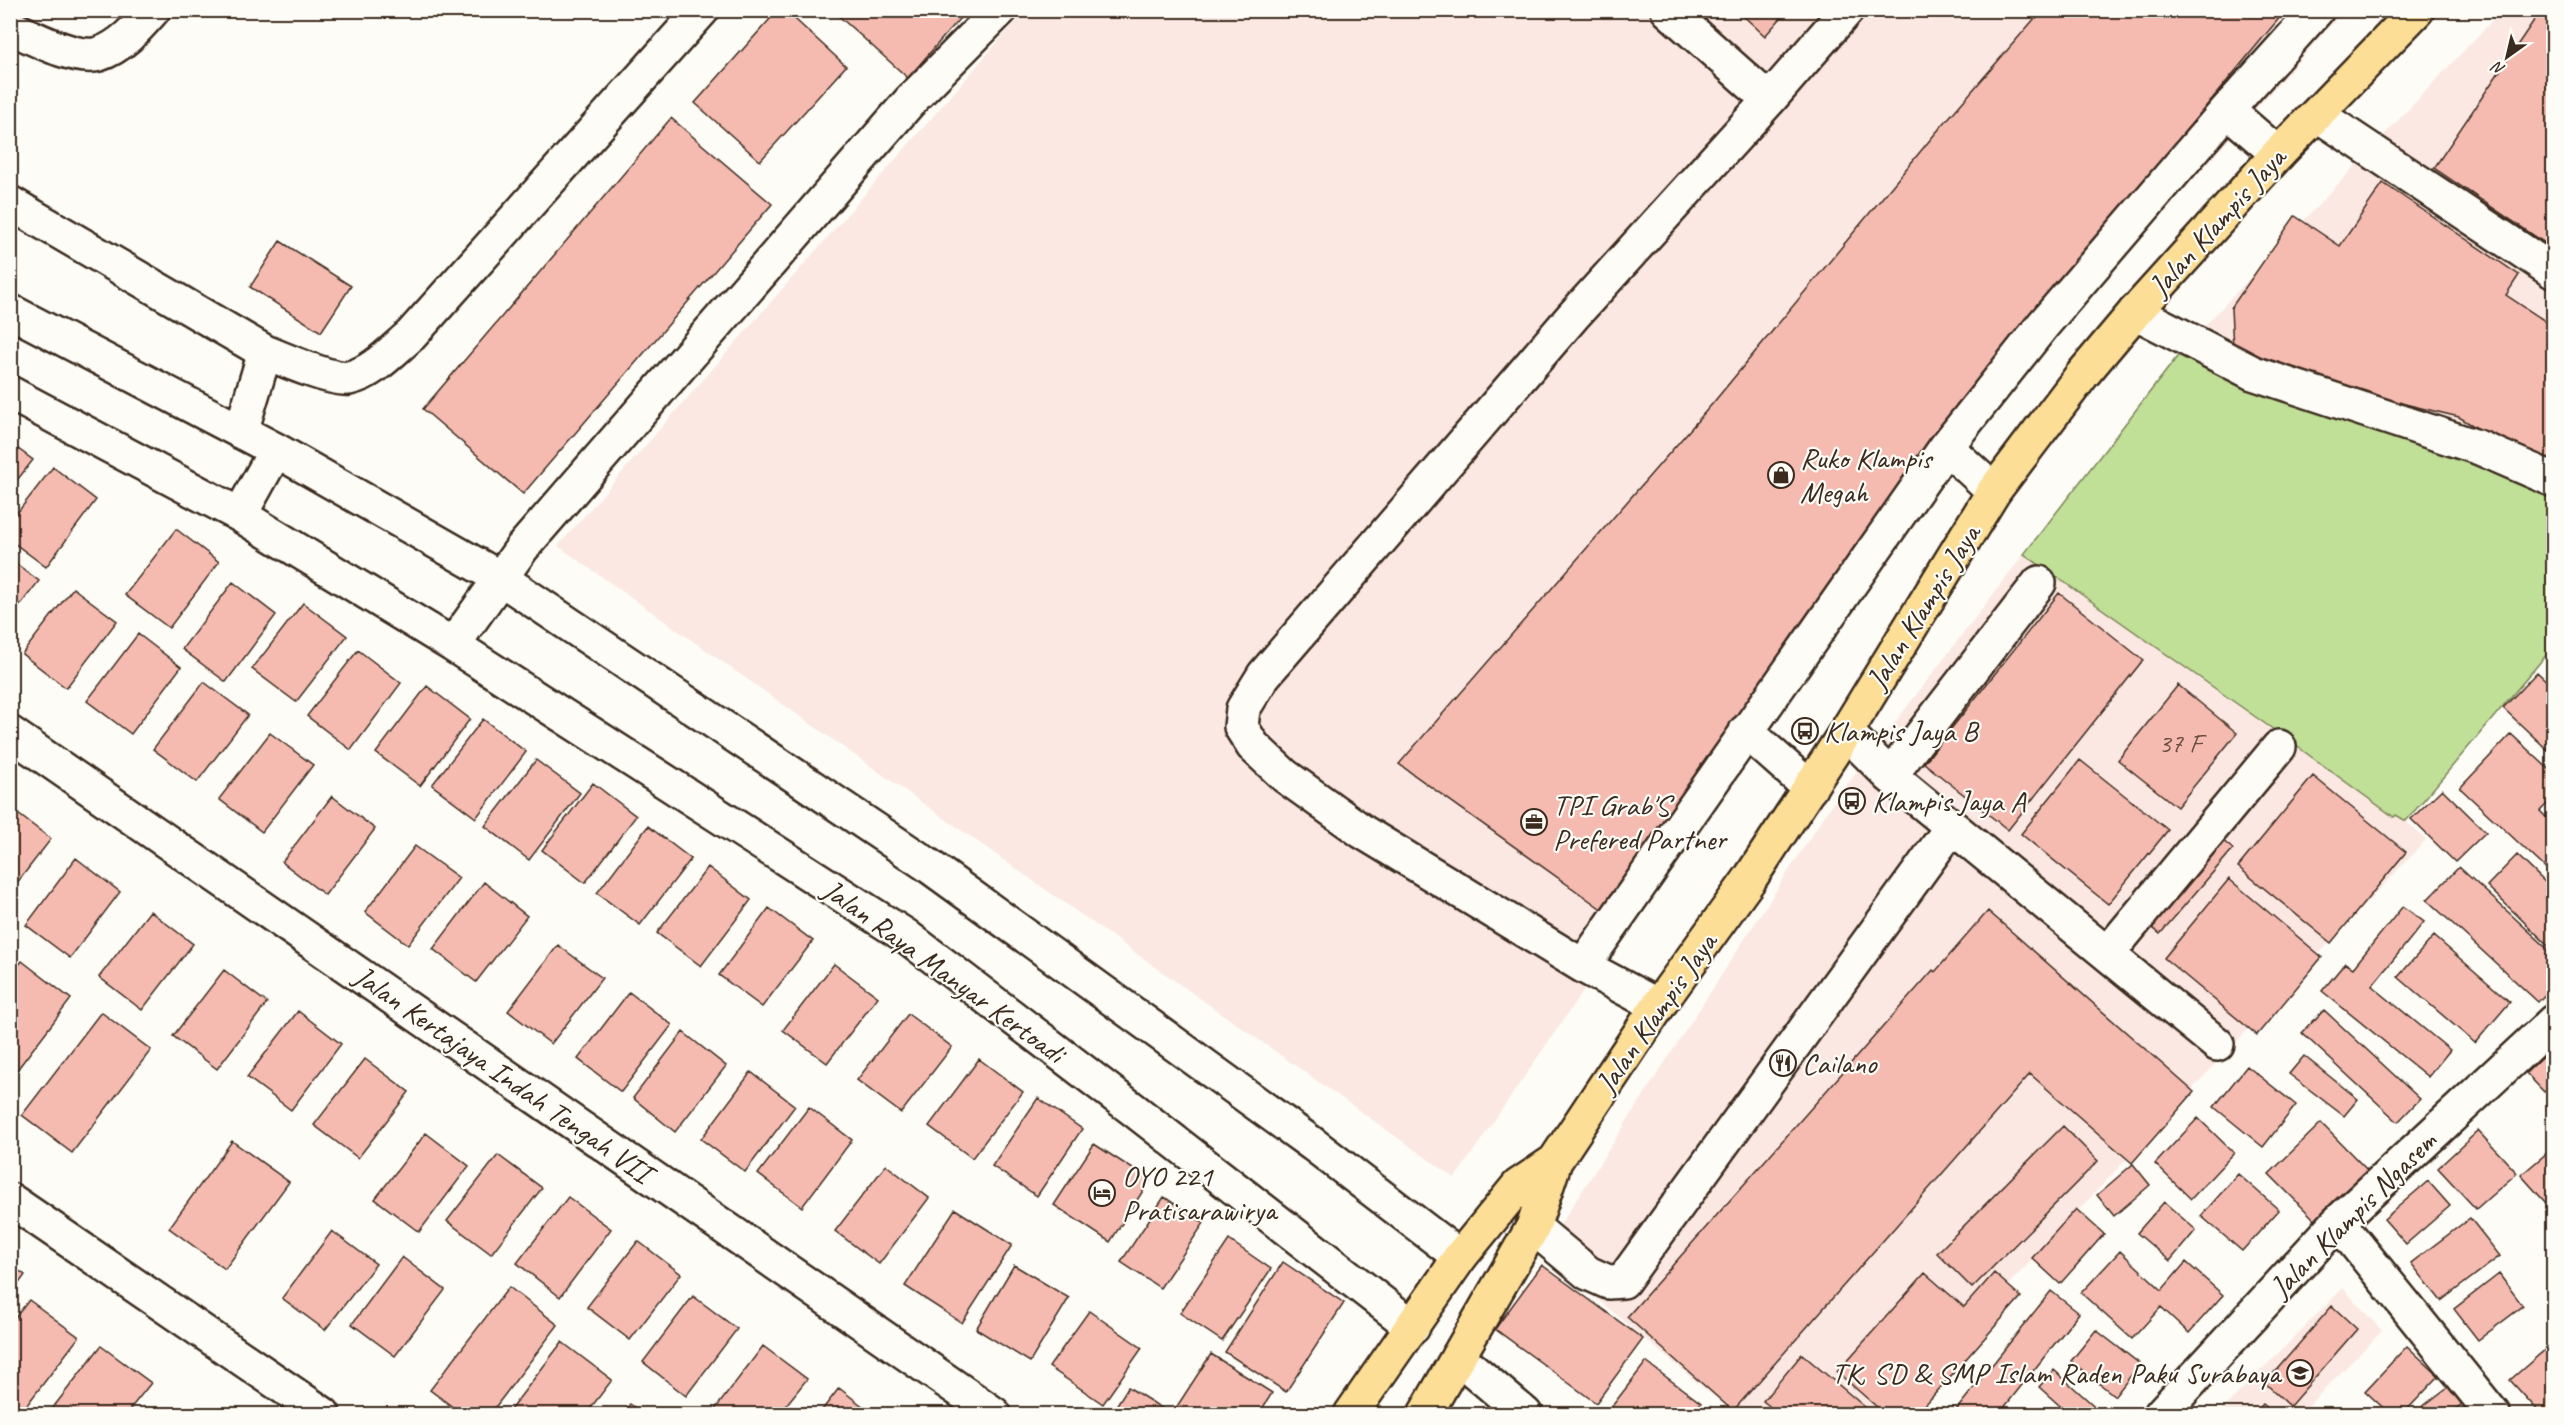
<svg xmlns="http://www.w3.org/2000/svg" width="2564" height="1425" font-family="Caveat,sans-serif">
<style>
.built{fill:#fbe8e2}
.green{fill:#c0df97;stroke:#7e845a;stroke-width:1.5}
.building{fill:#f6bbb0;stroke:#3b2a1e;stroke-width:1.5}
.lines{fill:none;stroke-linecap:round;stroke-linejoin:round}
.minor-casing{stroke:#3b2a1e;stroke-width:38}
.major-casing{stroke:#3b2a1e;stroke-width:38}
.minor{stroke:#fdfcf7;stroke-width:33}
.major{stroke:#fcde96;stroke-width:33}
.labels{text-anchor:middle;stroke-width:4.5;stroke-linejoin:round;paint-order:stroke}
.number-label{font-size:27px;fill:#6a4e42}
.street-label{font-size:30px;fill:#3b2a1e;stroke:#fdfcf7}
.poi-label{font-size:30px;fill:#3b2a1e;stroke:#fdfcf7;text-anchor:start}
</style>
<rect width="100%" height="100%" fill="#fdfcf7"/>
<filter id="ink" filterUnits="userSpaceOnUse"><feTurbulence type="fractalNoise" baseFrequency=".0167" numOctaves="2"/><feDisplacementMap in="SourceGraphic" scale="12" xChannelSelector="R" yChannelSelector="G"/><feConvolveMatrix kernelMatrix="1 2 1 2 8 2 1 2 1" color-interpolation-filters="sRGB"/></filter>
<g filter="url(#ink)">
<path class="built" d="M1025,11H2343L1957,445L1455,1178L558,546Z
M2501,11H2553V478L2184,348Z
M2024,554L2406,821L2426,840L1887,1414H1735L1542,1253L1828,810Z
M2343,1288L2382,1331L2300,1414H2218Z"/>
<path class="green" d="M2184,348L2553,478V647L2406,821L2396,815L2394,817L2284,737L2024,554Z"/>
<path class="building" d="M778,10H785L846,66L760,161L695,103Z
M832,10H967L908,78Z
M1737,10H1788L1765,36Z
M2042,10H2286L2080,258L1855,546L1607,913L1399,764L1713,403L1934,135Z
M2541,10H2546L2554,16V249L2434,168Z
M671,118L772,204L523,494L423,409Z
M2383,183L2519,275L2506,295L2554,327V475L2459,417L2279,374L2233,349L2231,308L2295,216L2340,246Z
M280,241L351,286L321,332L250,287Z
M10,443L33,460L10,489Z
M53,467L96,500L46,567L10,540V522Z
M176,529L219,562L169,628L125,595Z
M10,559L39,581L10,618Z
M233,582L276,615L226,682L182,649Z
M73,588L117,621L66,688L22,654Z
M2059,593L2143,660L2008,830L1924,763Z
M303,603L347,636L296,702L252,669Z
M138,634L181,667L131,734L87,701Z
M358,650L401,683L351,750L307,716Z
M2537,672L2554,688V756L2503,708Z
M204,682L248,715L197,782L153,749Z
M2178,685L2237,733L2177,807L2118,760Z
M427,686L470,719L420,786L376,753Z
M483,719L526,752L476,818L432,785Z
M270,733L313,765L262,832L219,799Z
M2511,734L2554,774V797L2540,811L2554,825V876L2460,788Z
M536,760L580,793L529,860L485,826Z
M2080,760L2168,830L2108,904L2021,834Z
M2313,776L2406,852L2331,943L2238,867Z
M593,783L636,816L585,883L542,850Z
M2442,789L2486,832L2455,862L2411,819Z
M332,796L375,829L325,895L282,862Z
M10,808L51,839L10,892Z
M648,826L691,859L640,925L597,893Z
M2217,836L2233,849L2160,934L2144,921Z
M415,846L459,878L408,945L365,912Z
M2517,855L2554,891V951L2487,886Z
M76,858L120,892L70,958L26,925Z
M708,867L751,900L701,966L657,933Z
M2459,867L2554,954V985L2538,1002L2427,900Z
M2229,879L2322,957L2257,1035L2164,958Z
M484,882L527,916L476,982L433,949Z
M2403,906L2424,922L2372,986L2450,1050L2428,1077L2322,991L2345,963L2353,968Z
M769,908L813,941L762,1007L719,975Z
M150,911L193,944L142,1010L99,977Z
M1988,911L2194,1092L2132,1163L2030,1074L1733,1411L1627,1317L1933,970L1935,972Z
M2434,936L2510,1002L2475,1043L2398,977Z
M558,945L602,978L551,1044L508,1011Z
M22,961L71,999L10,1079V976Z
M834,964L878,997L827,1063L783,1030Z
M224,970L267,1003L217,1069L173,1036Z
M629,992L672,1025L621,1092L578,1059Z
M2324,1010L2420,1099L2398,1122L2302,1033Z
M298,1011L341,1044L291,1110L247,1077Z
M101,1012L151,1050L72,1153L22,1115Z
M908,1014L952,1047L901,1113L857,1080Z
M683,1032L726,1066L675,1132L633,1098Z
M2554,1046V1084L2544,1092L2526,1073Z
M2304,1056L2358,1099L2344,1116L2289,1074Z
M365,1059L409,1092L358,1158L314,1125Z
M979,1059L1023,1092L972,1158L929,1126Z
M2247,1066L2296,1105L2263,1147L2214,1107Z
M751,1072L795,1106L745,1172L701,1139Z
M1038,1098L1082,1129L1037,1196L992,1166Z
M809,1107L852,1140L802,1207L758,1174Z
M2198,1118L2234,1153L2191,1199L2155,1164Z
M2321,1123L2372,1175L2321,1226L2269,1174Z
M2063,1126L2098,1161L1972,1288L1937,1253Z
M2478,1131L2517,1173L2476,1209L2438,1168Z
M426,1133L469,1166L419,1232L375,1199Z
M232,1141L289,1182L225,1269L169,1228Z
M1094,1144L1150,1180L1110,1242L1054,1205Z
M2554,1147V1212L2521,1175Z
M498,1155L542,1188L491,1254L447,1221Z
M2133,1164L2150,1185L2114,1216L2097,1195Z
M886,1165L929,1198L879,1264L835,1231Z
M2238,1174L2279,1210L2242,1251L2201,1216Z
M2428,1181L2450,1206L2406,1244L2384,1219Z
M568,1197L611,1229L560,1297L517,1263Z
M1164,1197L1204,1223L1160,1288L1121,1262Z
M2164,1202L2196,1230L2170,1261L2137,1233Z
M955,1209L1012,1245L962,1323L905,1286Z
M2076,1209L2104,1234L2060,1284L2032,1258Z
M2470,1218L2500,1256L2441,1301L2411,1263Z
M332,1231L376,1264L325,1330L282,1298Z
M1229,1240L1271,1269L1222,1341L1180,1313Z
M638,1241L681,1274L630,1340L587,1307Z
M2120,1251L2162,1290L2186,1262L2223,1295L2189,1333L2161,1307L2132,1339L2081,1293Z
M402,1257L445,1290L395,1356L352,1324Z
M1283,1262L1344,1303L1286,1392L1225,1352Z
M10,1265L25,1275L10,1296Z
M1014,1265L1069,1298L1030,1362L976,1329Z
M1542,1265L1643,1339L1596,1403L1495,1329Z
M1925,1273L1964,1307L1994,1273L2021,1297L1917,1414H1885L1837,1372Z
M2499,1274L2523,1306L2478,1340L2454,1309Z
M509,1287L558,1325L490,1414H462L430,1390Z
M2051,1291L2079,1313L1999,1414H1953Z
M693,1296L737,1329L686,1396L643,1362Z
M29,1300L79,1337L20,1414H10V1324Z
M2332,1306L2357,1329L2290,1406L2265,1383Z
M1089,1311L1142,1348L1103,1404L1049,1367Z
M2096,1330L2140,1364L2115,1396L2071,1361Z
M562,1342L612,1380L586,1414H507Z
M2554,1342V1414H2541L2510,1380Z
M101,1346L151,1383L126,1414H48Z
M763,1346L807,1379L779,1414H716L713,1412Z
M2407,1346L2439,1376L2403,1414H2390L2365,1391Z
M1211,1354L1272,1393L1259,1414H1172Z
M1802,1354L1872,1413L1871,1414H1779L1763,1401Z
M1646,1362L1701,1403L1692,1414H1606Z
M2054,1370L2101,1412L2099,1414H2069L2039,1387Z
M1128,1387L1171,1414H1111Z
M2448,1387L2462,1404L2449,1414H2413Z
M839,1388L873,1414H819Z
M630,1404L644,1414H622Z
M2262,1404L2274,1414H2253Z"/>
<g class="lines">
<defs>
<path id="minor" d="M1668,10L1769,100
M10,27C32,37 76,61 99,54C121,47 138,27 153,10
M2227,110L2278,154
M2318,115L2554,272
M10,203L265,352C282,359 333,381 349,378C373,373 393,350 411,335L702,10
M10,311L276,450L500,578L925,863L1314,1145L1460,1257
M2135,312L2253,373L2480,448L2554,480
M10,393L240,515L453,645L906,936L1134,1110L1413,1327
M241,432L265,352
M1946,447L1994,491
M240,515L276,450
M453,645L522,548L911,100L1000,10
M1746,731L1810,788
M1846,732L1890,776L2217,1044
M10,733L994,1414
M1890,776L2039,583
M2108,953L2279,747
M1583,966L1946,447L2043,325L2227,110L2317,10
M1658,1006L1583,966L1363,832L1285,776L1253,746L1241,727L1243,709L1264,675L1573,316L1769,100L1847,10
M10,1200L323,1414
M2338,1222L2493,1414
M1533,1227L1588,1273L1608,1282L1623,1281L1951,828
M1458,1357L1525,1414
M2161,1414L2338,1222L2554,1021"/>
<path id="major" d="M1351,1414L1460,1257L1518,1186L1555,1161
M1425,1414L1533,1227L1555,1161L1658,1006L1749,880L1846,732L1994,491L2082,375L2135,312L2278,154L2417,10"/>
</defs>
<use href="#minor" class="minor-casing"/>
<use href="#major" class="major-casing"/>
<use href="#minor" class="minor"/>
<use href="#major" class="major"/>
</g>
</g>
<defs>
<symbol id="shop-ring" viewBox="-11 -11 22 22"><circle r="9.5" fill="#fdfcf7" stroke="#3b2a1e" stroke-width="1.5"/><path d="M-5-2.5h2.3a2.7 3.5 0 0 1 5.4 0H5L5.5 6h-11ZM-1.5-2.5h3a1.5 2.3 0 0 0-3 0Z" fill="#3b2a1e"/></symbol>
<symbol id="bus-ring" viewBox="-11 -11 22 22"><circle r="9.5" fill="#fdfcf7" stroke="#3b2a1e" stroke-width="1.5"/><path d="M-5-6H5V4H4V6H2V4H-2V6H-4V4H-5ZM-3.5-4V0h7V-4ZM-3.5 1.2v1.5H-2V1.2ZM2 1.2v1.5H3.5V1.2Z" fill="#3b2a1e"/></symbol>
<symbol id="office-ring" viewBox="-11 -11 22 22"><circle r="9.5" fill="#fdfcf7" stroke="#3b2a1e" stroke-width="1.5"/><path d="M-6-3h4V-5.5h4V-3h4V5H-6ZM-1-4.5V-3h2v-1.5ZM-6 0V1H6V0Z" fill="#3b2a1e"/></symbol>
<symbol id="restaurant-ring" viewBox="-11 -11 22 22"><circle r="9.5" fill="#fdfcf7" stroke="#3b2a1e" stroke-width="1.5"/><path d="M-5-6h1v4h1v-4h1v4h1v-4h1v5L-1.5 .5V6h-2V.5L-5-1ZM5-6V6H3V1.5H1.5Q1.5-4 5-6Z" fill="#3b2a1e"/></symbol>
<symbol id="hotel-ring" viewBox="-11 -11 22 22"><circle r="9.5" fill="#fdfcf7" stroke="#3b2a1e" stroke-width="1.5"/><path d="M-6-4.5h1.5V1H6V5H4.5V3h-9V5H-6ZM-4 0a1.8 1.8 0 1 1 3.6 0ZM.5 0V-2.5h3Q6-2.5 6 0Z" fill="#3b2a1e"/></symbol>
<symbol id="school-ring" viewBox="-11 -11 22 22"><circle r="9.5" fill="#fdfcf7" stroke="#3b2a1e" stroke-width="1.5"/><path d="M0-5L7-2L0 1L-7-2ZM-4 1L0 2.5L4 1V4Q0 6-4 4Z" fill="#3b2a1e"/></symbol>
</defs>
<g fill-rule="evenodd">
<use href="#shop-ring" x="1766" y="460" width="30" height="30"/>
<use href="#bus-ring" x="1790" y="716" width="30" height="30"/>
<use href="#bus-ring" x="1837" y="786" width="30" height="30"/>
<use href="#office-ring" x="1519" y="807" width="30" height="30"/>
<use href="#restaurant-ring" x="1768" y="1048" width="30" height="30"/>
<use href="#hotel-ring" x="1087" y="1178" width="30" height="30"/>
<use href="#school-ring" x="2285" y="1358" width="30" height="30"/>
</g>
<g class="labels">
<g class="number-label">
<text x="2180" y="752">37 F</text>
</g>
<g class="street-label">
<text transform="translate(2217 222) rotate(-48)" y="10">Jalan Klampis Jaya</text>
<text transform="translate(1923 607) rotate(-58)" y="10">Jalan Klampis Jaya</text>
<text transform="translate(944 971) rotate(36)" y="10">Jalan Raya Manyar Kertoadi</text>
<text transform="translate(1656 1013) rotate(-55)" y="10">Jalan Klampis Jaya</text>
<text transform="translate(503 1074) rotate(35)" y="10">Jalan Kertajaya Indah Tengah VII</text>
<text transform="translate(2353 1214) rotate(-45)" y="10">Jalan Klampis Ngasem</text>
</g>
<g class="poi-label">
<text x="1800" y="468">Ruko Klampis<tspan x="1800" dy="34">Megah</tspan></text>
<text x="1824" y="741">Klampis Jaya B</text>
<text x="1872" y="811">Klampis Jaya A</text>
<text x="1553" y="815">TPI Grab'S<tspan x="1553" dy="34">Prefered Partner</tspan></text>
<text x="1802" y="1073">Cailano</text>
<text x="1122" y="1186">OYO 221<tspan x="1122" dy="34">Pratisarawirya</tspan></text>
<text x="2280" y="1383" text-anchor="end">TK, SD &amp; SMP Islam Raden Paku Surabaya</text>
</g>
</g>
<rect width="2564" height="1425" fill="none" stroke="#fdfcf7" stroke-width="36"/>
<rect x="18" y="18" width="2528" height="1389" fill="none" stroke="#3b2a1e" stroke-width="2" filter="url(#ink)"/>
<g transform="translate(2507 57) rotate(214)" stroke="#fdfcf7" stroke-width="4.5" paint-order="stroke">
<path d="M0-4.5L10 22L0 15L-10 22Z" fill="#3b2a1e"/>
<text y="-9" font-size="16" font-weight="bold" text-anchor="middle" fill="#3b2a1e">N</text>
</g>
</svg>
